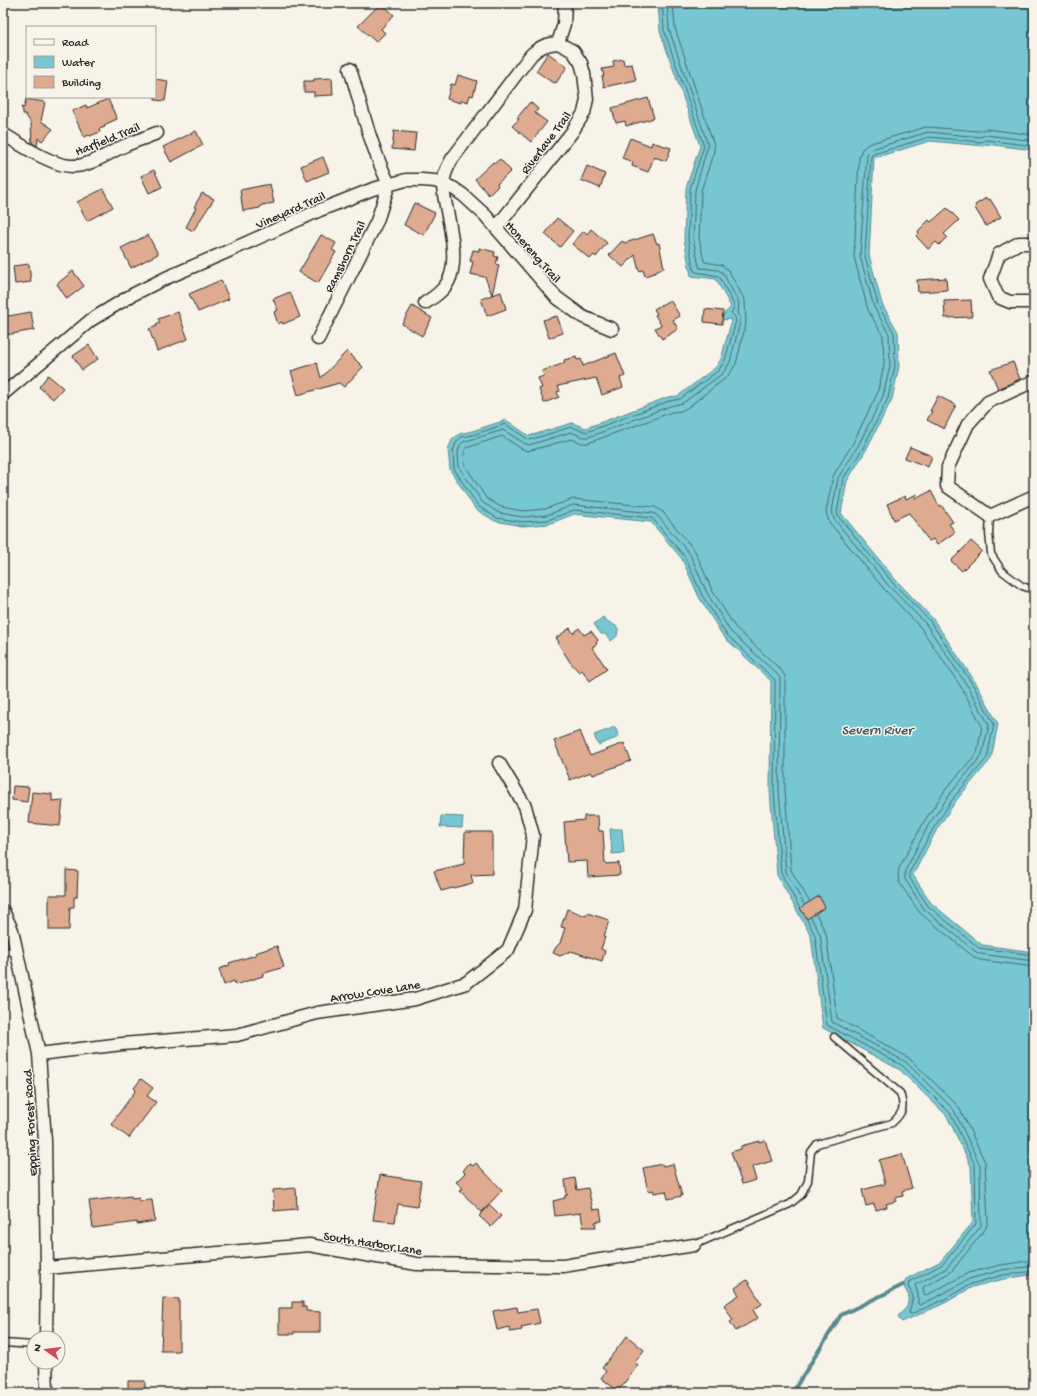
<svg xmlns="http://www.w3.org/2000/svg" width="1037" height="1396" font-family="'Gochi Hand',sans-serif">
<style>
.water{fill:#76c7d1;stroke:#58898f}
.lines{fill:none;stroke-linecap:round;stroke-linejoin:round}
.shore{stroke:#49696d;stroke-width:1}
.stream{stroke:#58898f;stroke-width:4}
.building{fill:#deab91;stroke:#2b2b2b}
.service-casing{stroke:#2b2b2b;stroke-width:9}
.minor-casing{stroke:#2b2b2b;stroke-width:15}
.service{stroke:#f7f3e8;stroke-width:6}
.minor{stroke:#f7f3e8;stroke-width:12}
.labels{text-anchor:middle;stroke-width:3;stroke-linejoin:round;paint-order:stroke}
.street-label{font-size:13px;fill:#2b2b2b;stroke:#f7f3e8}
.water-label{font-size:14px;font-style:italic;fill:#425a5d;stroke:#f7f3e8}
</style>
<rect width="100%" height="100%" fill="#f7f3e8"/>
<filter id="ink" filterUnits="userSpaceOnUse"><feTurbulence type="fractalNoise" baseFrequency=".025" numOctaves="2"/><feDisplacementMap in="SourceGraphic" scale="8" xChannelSelector="R" yChannelSelector="G"/><feConvolveMatrix kernelMatrix="1 2 1 2 8 2 1 2 1" color-interpolation-filters="sRGB"/></filter>
<g filter="url(#ink)">
<path class="water" d="M658,3H1034V150L985,144L984,146L930,141L874,158L869,255L882,304L898,332L899,366L892,399L866,450L847,481L841,513L895,579L933,619L976,683L998,724L991,759L958,798L937,829L913,875L931,903L982,945L1034,952V1274L1004,1279L972,1287L945,1303L902,1322L898,1316L907,1307L909,1296L903,1285L906,1279L941,1261L973,1222L971,1166L947,1116L900,1070L823,1028L811,936L777,875L770,791L771,681L723,636L699,597L682,559L651,522L574,514L549,524L522,526L495,521L475,509L462,488L450,470L448,450L452,440L459,434L472,431L506,420L529,436L572,423L586,428L668,397L678,396L716,367L721,359L732,319L722,320L723,315L731,307L716,279L691,276L684,239L686,188L700,146L660,31Z
M603,617C608,623 613,623 618,628L617,636L611,641L605,634H601L594,624Z
M615,727L619,737L598,745L594,735Z
M441,816L463,817L462,828L440,827Z
M610,829H622L624,853L612,854Z"/>
<g class="lines">
<path class="shore" d="M662,3L664,30L704,146L690,189L688,239L694,271L696,272L719,276L734,305V308L731,313L735,317L736,321L725,360L719,370L680,399L669,401L587,432L571,427L529,440L505,424L473,435L461,437L456,443L453,451L454,469L478,506L497,518L522,522L548,520L574,510L652,518L685,557L702,595L726,634L775,680L774,791L781,873L799,907
M667,3L669,29L708,145L695,190L693,239L699,266L700,268L718,270L723,273L739,303L738,312L740,317V322L730,362L723,373L683,403L670,406L589,437H583L571,432L529,445L524,443L503,430L463,442L460,445L458,452L459,467L482,502L499,513L523,517L547,515L573,505L653,513L658,516L690,554L707,593L730,631L777,674L780,678L779,791L786,872L804,904
M673,3L675,28L714,145V151L701,191L699,238L704,261L705,262L722,265L729,271L745,301L746,323L736,364L728,376L687,408L681,411L672,412L588,443H582L571,439L528,451L522,449L502,436L466,448L464,453L465,465L486,498L501,507L523,511L545,509L573,499L655,507L663,512L695,551L712,590L735,627L781,670L785,676V791L791,870L809,901
M1034,135L986,129L979,131L926,127L868,144L862,149L859,158L854,257L868,310L883,336L884,365L877,394L853,443L833,476L826,512L829,522L884,589L921,628L963,690L982,726L977,753L946,789L925,820L899,868L898,874L899,882L920,913L974,957L980,960L1034,967
M1034,141L986,135L980,137L928,132L872,149L867,154L860,256L874,307L889,334L890,366L883,396L858,446L838,478L832,511L834,519L888,585L926,624L968,687L989,725L982,755L951,793L929,824L905,871V879L924,909L976,952L981,954L1034,961
M1034,146L986,140L981,142L929,137L874,154L871,156L865,256L878,305L894,333L895,366L888,398L863,448L843,479L837,513L838,516L892,582L930,621L973,685L994,724L987,758L955,796L934,827L909,873V877L928,906L979,948L1034,955
M816,914L826,933L837,1018L909,1058L959,1107L985,1162L988,1221L986,1228L951,1272L923,1287L924,1294L927,1295L968,1273L1001,1265L1034,1260
M811,918L820,934L832,1022L906,1062L954,1110L980,1165L981,1226L947,1268L915,1285L918,1294V1304L920,1305L941,1295L969,1279L1002,1270L1034,1266
M807,920L815,935L827,1025L903,1066L950,1113L975,1165L976,1224L943,1264L909,1282L908,1286L913,1296L909,1313L911,1314L943,1300L971,1284L1003,1275L1034,1271"/>
<path class="stream" d="M792,1393L841,1315L903,1285"/>
</g>
<path class="building" d="M381,3L394,15L381,29L385,33L376,42L358,26Z
M548,53L567,67L556,83L554,82L553,83L536,71Z
M623,59L624,65L632,64L636,80L604,87L602,76H604L602,69L614,67L613,61Z
M458,75L477,81L473,96L470,95L468,102L462,100L461,103L447,99L451,84L455,85Z
M332,78L333,95L314,96V92H304V81H314V79Z
M155,79L168,81L165,101L155,100Z
M648,98L654,118L626,126L625,121L616,123L612,108Z
M26,99L45,102L41,121L53,129L42,141L38,138L37,146L32,143L31,123L25,114H23V111L21,107L24,108Z
M108,99L117,119L104,125L105,127L99,129L100,132L90,136L89,135L84,137L72,111L86,105L87,108Z
M530,102L538,109L535,113L547,122L531,142L512,126L519,119L517,118Z
M196,131L203,145L171,162L163,147Z
M394,131L416,133L414,151L392,149Z
M630,138L651,146L652,142L671,148L666,161L654,157L648,172L632,166L633,162L622,158Z
M323,157L329,172L307,181L301,166Z
M500,159L511,171L497,184L498,186L489,195L475,179L493,162L495,163Z
M587,166L605,174L600,188L581,180Z
M154,170L162,187L149,193L141,176Z
M270,184L274,203L262,205V206L260,207V208L243,211L240,190Z
M103,189L113,207L87,221L77,202Z
M202,193L214,199L193,231L186,227L196,208L194,207Z
M986,198L988,200L990,199L1001,217L986,226L975,208L976,207L975,205Z
M414,203L435,213L424,235L404,225Z
M947,208L959,220L944,234L947,237L939,245L936,242L928,249L916,236L919,233L918,231L929,220L931,222Z
M557,218L573,231L560,247L545,234Z
M591,229L607,243L596,257L594,255L590,259L572,244L584,231L587,234Z
M653,234L657,244L659,243L664,268L657,270V272L645,276L643,270L639,271L635,255L623,267L609,255L622,241L625,243Z
M148,235L158,254L131,268L121,248Z
M321,235L336,243L332,250L336,252L318,283L299,272Z
M479,248L495,252L494,256L498,257L496,264L499,265L492,295L501,292L506,309L487,316L481,299L492,295L485,277L470,274L473,262L470,261L473,250L479,251Z
M29,264L31,282L15,284L13,266Z
M73,271L84,286L67,299L57,284Z
M946,278L947,290L918,292L917,280Z
M221,280L229,299L198,312L189,294Z
M290,292L300,317L283,324L282,322L278,324L274,312L278,310L273,299Z
M670,300L680,316L673,320L678,329L662,339L655,328L661,325L655,315L657,314L654,309Z
M971,300L972,317L945,318L944,301Z
M412,306L432,318L422,336L402,324Z
M705,309L723,311L722,324L704,322Z
M31,312L34,330L6,335L3,317Z
M178,312L188,339L157,351L149,329L157,326L156,324L160,322L158,319Z
M557,316L563,333L549,338L543,320Z
M89,345L98,359L82,370L73,356Z
M347,351L363,367L344,387L339,383L298,395L291,371L317,363L321,378Z
M616,353L625,376L620,378L623,387L602,395L596,378L558,386L560,391L557,392L559,397L544,403L539,389L542,388L538,378L544,376L542,371L565,363L564,360L576,357L577,360L581,359L583,366Z
M1013,362L1020,379L998,389L990,370Z
M48,375L63,388L53,399L39,387Z
M938,396L956,405L944,429L927,420L932,411H930Z
M910,447L932,456L928,467L905,458Z
M931,491L939,506L941,505L953,522L949,524L955,532L937,545L933,539L929,541L909,513L894,520L887,504L905,496L906,499L917,494L915,499Z
M971,541L982,551L962,571L951,561Z
M570,628L573,633L579,628L584,635L591,631L598,640L596,643L597,644L592,647L607,669L590,681L582,670L579,672L570,662L558,643L559,642L556,638Z
M580,731L590,756L624,743L631,761L593,775L591,772L570,780L554,741Z
M13,786L29,787L27,802L12,800Z
M32,792L52,794V801L63,800L60,826L29,823Z
M584,816H598L599,831H603L605,864L619,863L620,875L588,877L587,861L567,862L564,822L584,820Z
M465,832H492V874L471,875L473,883L441,891L434,871L464,864Z
M66,870L78,871L77,897H74V907H70L69,930H49V895H66Z
M819,896L825,907L807,919L800,908Z
M567,909L586,916L587,913L609,920L604,937H605L601,949L605,951L602,961L571,951L560,956L553,953L556,947L560,943L565,928L561,927Z
M277,946L284,967L262,974L263,976L235,985L234,981L224,985L219,969L230,965L229,963L256,955L255,953Z
M141,1079L153,1088L147,1096L156,1102L129,1138L111,1124L136,1090L134,1088Z
M765,1140L772,1161L752,1167L756,1180L742,1184L731,1152L741,1149V1146L759,1141V1142Z
M902,1154L912,1188L902,1191L903,1196L895,1198L896,1201L886,1204L887,1207L876,1210L874,1204L866,1206L862,1190L885,1184L879,1160Z
M469,1163L473,1166L476,1163L502,1190L482,1212L460,1191L463,1188L456,1182L465,1173L463,1171Z
M662,1164L663,1166L673,1164L682,1196L668,1199L666,1191L654,1193L653,1190L648,1191L643,1168Z
M380,1175L421,1181L417,1207L398,1204L395,1222L373,1220Z
M575,1178L577,1190L588,1188L593,1210L600,1209L602,1221L595,1222L596,1227H583L581,1213L555,1216L553,1201L565,1198V1195H567L565,1180Z
M296,1188L297,1209L274,1211L273,1190Z
M131,1196L132,1199L139,1198V1201L152,1200L155,1221L137,1224V1222L93,1228L89,1201Z
M490,1205L501,1216L491,1227L479,1216Z
M747,1280L762,1304L753,1310L758,1318L736,1331L730,1322L733,1320L724,1305L739,1295L735,1288Z
M163,1298L179,1299V1351H161Z
M292,1302H303V1307H306V1311L320,1312V1332H294V1334H279V1308H292Z
M517,1307L518,1312L537,1309L540,1323L521,1327L522,1330L510,1332L509,1327L497,1330L493,1311Z
M627,1336L644,1350L635,1362L638,1365L618,1391L601,1378L606,1371L602,1368Z
M128,1381H145V1393H128Z"/>
<g class="lines">
<defs>
<path id="service" d="M990,516L989,533L991,554L1002,571L1022,586L1034,590
M3,951L17,952
M694,1245L790,1204L801,1195L808,1181L811,1152L817,1144L892,1123C903,1113 905,1108 900,1093L834,1037
M3,1343L34,1345"/>
<path id="minor" d="M558,43L564,24L565,3
M350,69C362,108 371,148 389,184
M3,134C20,144 52,166 72,166C89,167 110,152 126,145C136,141 147,137 157,133
M496,228L572,132L584,113L587,99L584,74L581,63L573,51L558,43
M1034,243H1019L999,254L990,279L998,297L1010,302H1034
M425,303C434,297 443,291 448,282C459,262 450,227 446,206C445,199 443,192 443,185C443,176 448,166 452,159L531,55C539,47 546,44 558,43
M318,339L377,221L389,184
M1034,381L988,402L968,424L948,467L947,486L990,516L1034,496
M3,394L91,320L132,295L166,278L224,253L320,210L373,189L406,180H422L435,181L453,188L463,195L485,215L556,297L583,317L612,329
M3,911L12,930L39,1054L45,1141L47,1268L46,1338
M39,1054L122,1044L237,1035L317,1013L415,999L466,983L508,950L525,910L533,835L525,806L499,763
M47,1268L309,1245L417,1264L563,1266L694,1245
M46,1362L47,1393"/>
</defs>
<use href="#service" class="service-casing"/>
<use href="#minor" class="minor-casing"/>
<use href="#service" class="service"/>
<use href="#minor" class="minor"/>
</g>
</g>
<g class="labels">
<g class="street-label">
<text transform="translate(107 138) rotate(-22)" y="5">Harfield Trail</text>
<text transform="translate(545 142) rotate(-53)" y="5">Riverlave Trail</text>
<text transform="translate(290 209) rotate(-24)" y="5">Vineyard Trail</text>
<text transform="translate(534 251) rotate(49)" y="5">Honereng Trail</text>
<text transform="translate(344 256) rotate(-64)" y="5">Ramshorn Trail</text>
<text transform="translate(375 990) rotate(-9)" y="5">Arrow Cove Lane</text>
<text transform="translate(29 1123) rotate(-93)" y="5">Epping Forest Road</text>
<text transform="translate(373 1242) rotate(9)" y="5">South Harbor Lane</text>
</g>
<g class="water-label">
<text x="877" y="734">Severn River</text>
</g>
</g>
<rect width="1037" height="1396" fill="none" stroke="#f7f3e8" stroke-width="16"/>
<rect x="8" y="8" width="1021" height="1380" fill="none" stroke="#2b2b2b" stroke-width="1.5" filter="url(#ink)"/>
<rect x="26" y="26" width="130" height="72" fill="#f7f3e8" stroke="#a5a39c"/>
<rect x="34" y="39" width="20" height="6" fill="#f7f3e8" stroke="#a5a39c"/>
<text x="62" y="46" font-size="12" fill="#2b2b2b">Road</text>
<rect x="34" y="56" width="20" height="12" fill="#76c7d1" stroke="#a5a39c"/>
<text x="62" y="66" font-size="12" fill="#2b2b2b">Water</text>
<rect x="34" y="76" width="20" height="12" fill="#deab91" stroke="#a5a39c"/>
<text x="62" y="86" font-size="12" fill="#2b2b2b">Building</text>
<g transform="translate(46 1350) rotate(284)"><circle r="19" fill="#f7f3e8" stroke="#a5a39c"/>
<path d="M0-3L7 15L0 10L-7 15Z" fill="#d1495b"/>
<text y="-6" font-size="11" font-weight="bold" text-anchor="middle" fill="#2b2b2b">N</text>
</g>
</svg>
